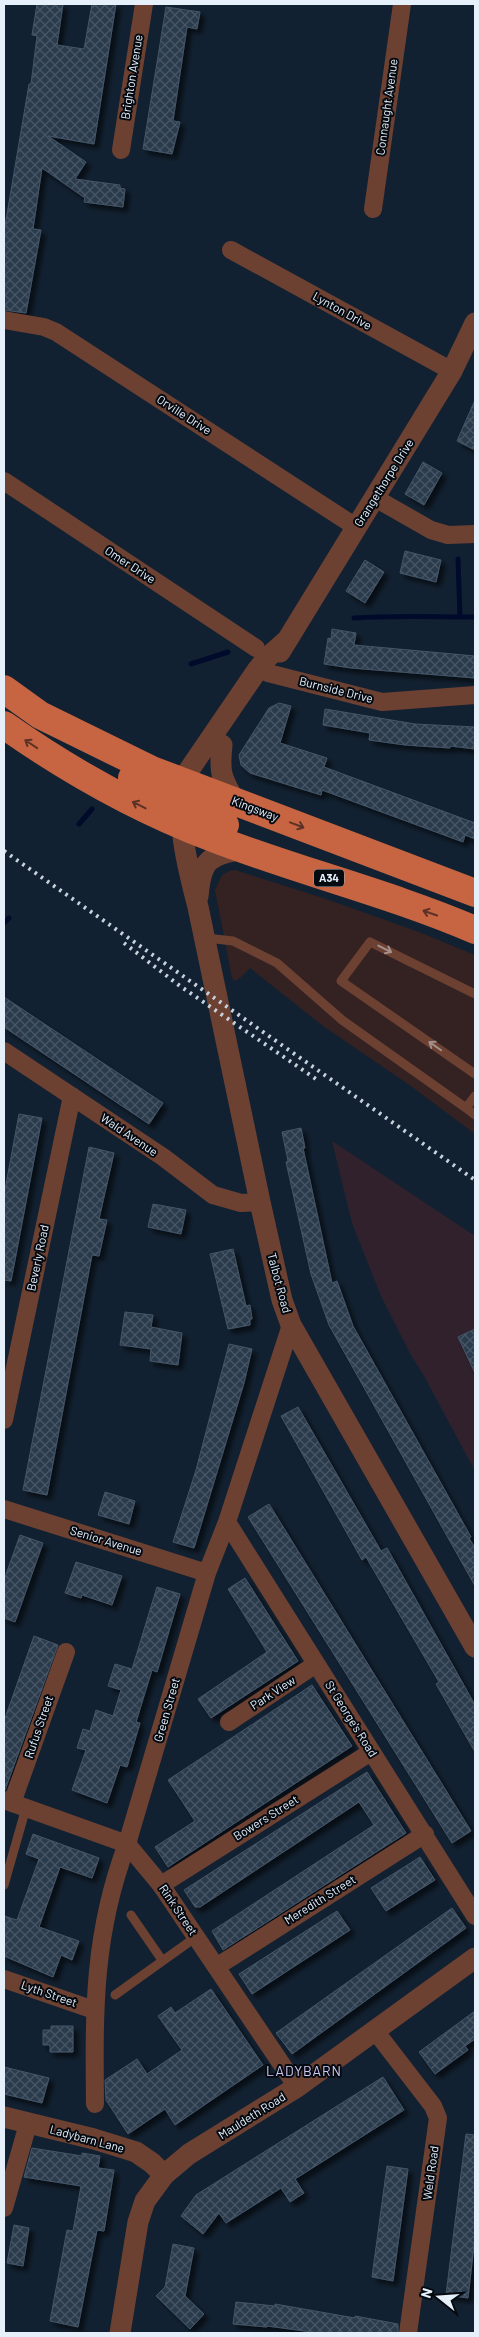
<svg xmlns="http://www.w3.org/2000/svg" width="479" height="2337" font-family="Barlow,sans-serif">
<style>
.commercial{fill:#342122}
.education{fill:#30212d}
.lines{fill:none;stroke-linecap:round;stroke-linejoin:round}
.stream{stroke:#000b2b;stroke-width:5}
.building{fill:url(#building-cross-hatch);stroke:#445568;filter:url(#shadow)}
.service{stroke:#6d4132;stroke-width:9}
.minor{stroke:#6d4132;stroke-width:18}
.tertiary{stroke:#6d4132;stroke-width:21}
.trunk{stroke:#c76441;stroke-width:28}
.rail{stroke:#c7d2dd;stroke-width:4;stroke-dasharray:2.5 5;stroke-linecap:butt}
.oneway{stroke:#5c3227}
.oneway2{stroke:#a3908c}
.labels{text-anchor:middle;stroke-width:4;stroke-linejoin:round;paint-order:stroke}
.shield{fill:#050a11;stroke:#a2abb5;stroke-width:1}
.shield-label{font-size:11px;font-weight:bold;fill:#e6f0fb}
.street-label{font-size:12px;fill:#e6f0fb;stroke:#050a11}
.neighbourhood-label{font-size:14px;letter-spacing:1px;fill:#d1cbf7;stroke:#050a11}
</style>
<defs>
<pattern id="building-cross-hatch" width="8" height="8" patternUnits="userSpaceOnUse" patternTransform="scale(1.25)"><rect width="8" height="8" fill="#2a3a4c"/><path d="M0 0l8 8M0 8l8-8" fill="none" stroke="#495767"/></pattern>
<filter id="shadow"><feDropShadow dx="4.5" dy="4.5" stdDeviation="2.5" flood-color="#0009"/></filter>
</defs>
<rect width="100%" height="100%" fill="#122131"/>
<path class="commercial" d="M235,870L326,899L419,932L475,955V1134L408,1084L323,1026L250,968L241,977L235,981L232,978L215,890L222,875L229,871Z"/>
<path class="education" d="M332,1141L475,1236V1471L423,1374L412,1357L381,1296L352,1223Z"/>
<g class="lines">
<path class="stream" d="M458,559L460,617
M354,618C395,615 435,617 475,617
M191,664L228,652
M79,824L92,809
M4,923L9,918"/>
</g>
<path class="building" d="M37,4H63L57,45L84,49L92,4H116L94,144L48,136L86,162L75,179L120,185V188L125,189L123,207L84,202L85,198L42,168L33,229L41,230L26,313L4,310V232L29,84H31L37,36L32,35Z
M166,7L200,12L197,29L187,27L173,121L180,122L172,154L143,149Z
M475,400V450L457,441Z
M423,462L442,473L424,505L405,494Z
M405,551L441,560L436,582L400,573Z
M365,560L384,572L365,603L346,591Z
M332,629L356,633L354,645L475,656V678L351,668L324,664L328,638L331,639Z
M279,703L291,706L280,743L327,758L324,767L475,823V839L465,835L463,842L322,790L321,795L250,773L241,765L239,755L269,708Z
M325,709L415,724L475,727V749L450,746V748L405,745L369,740L370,733L323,725Z
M4,997L163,1103L149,1124L4,1027Z
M19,1114L42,1118L11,1281L4,1280V1195Z
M301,1128L305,1148H303L332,1283L337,1281L353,1326L471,1537L469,1538L475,1548V1586L329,1325L311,1274L286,1162L288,1161L282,1132Z
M89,1147L114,1153L99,1219L107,1220L99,1256L92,1255L47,1495L23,1490Z
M153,1204L186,1210L181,1234L148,1227Z
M233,1249L246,1306L250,1305L252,1319H250V1325L228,1329L210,1254Z
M125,1312L153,1315L151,1327L182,1333L178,1365L150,1361L151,1349L120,1345Z
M475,1329V1373L458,1337Z
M229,1344L252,1349L244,1383L194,1548L173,1542L196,1470Z
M298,1407L381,1551L387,1548L475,1705V1752L436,1684L439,1682L366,1557L362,1560L281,1416Z
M105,1492L135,1501L129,1524L98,1515Z
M269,1504L471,1831L452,1843L248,1517Z
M20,1535L43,1543L15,1622L4,1618V1580Z
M76,1562L122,1576L112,1605L82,1595L81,1598L65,1593Z
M245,1578L298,1661L211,1718L198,1699L267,1652L228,1589Z
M157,1587L180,1594L157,1672L152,1670L136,1722L140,1723L127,1767L120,1765L107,1803L72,1790L86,1750L77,1748L83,1729L90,1731L96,1710L113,1716L121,1690L108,1686L115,1664L132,1669Z
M34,1636L58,1645L5,1790H4V1721Z
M312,1685L352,1746L168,1867L155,1847L195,1821L168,1780Z
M367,1772L406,1833L223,1950L212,1931L374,1825L359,1802L200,1907H195L184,1890Z
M33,1834L99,1858L92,1878L60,1867L39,1927L79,1941L72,1960L61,1955L53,1977L4,1956V1916L17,1920L39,1859L26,1854Z
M420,1857L435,1880L386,1911L371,1888Z
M452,1908L466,1928L292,2054L276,2033Z
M337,1911L350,1930L252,1994L239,1974Z
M211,1989L263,2065L175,2125L165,2109L128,2134L106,2100L105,2080L137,2059L147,2074L182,2050L158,2016L171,2007L175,2013Z
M475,2011V2039L465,2046L468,2050L435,2074L419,2052Z
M51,2026H73V2052H50V2045H43V2030H51Z
M4,2067L49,2078L42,2103L4,2094Z
M383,2077L404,2110L295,2179L304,2193L290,2202L281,2188L226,2223L219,2213L203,2234L181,2216L196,2195Z
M466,2134L475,2135V2236L468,2298L446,2295Z
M32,2148L82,2156V2153L100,2156L98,2168L114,2170L104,2231L97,2230L78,2327L50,2321L67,2230L73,2231L81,2186L24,2177Z
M387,2166L408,2169L393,2281L372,2277Z
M14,2225L29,2228L23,2266L7,2263Z
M173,2244L194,2248L185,2296L204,2314L190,2329L156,2296L165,2287Z
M236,2302L275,2306V2304L355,2318V2316L398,2324V2333H320L267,2326V2327L233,2324Z"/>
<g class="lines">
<path class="service" d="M206,938L233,941L277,963L342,1020L466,1108
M475,994L370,942L341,981L475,1074
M475,1096L466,1108L475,1115
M4,1885L26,1808
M131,1915L162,1960
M115,1995L196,1937"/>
<path class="minor" d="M121,150L144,4
M373,209L402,4
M231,250L452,371
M4,320L44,327L56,332L356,527
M4,481L256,648
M375,498L431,530L448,535L475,534
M258,669L268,673L382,702L475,695
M4,1051L163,1157L213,1195L241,1203L260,1202
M4,1420L72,1096
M4,1509L207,1573
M227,1522L475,1916
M229,1722L316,1664
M4,1800L127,1844L161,1885L297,2087
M12,1803L66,1652
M161,1885L371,1752
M216,1967L425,1834
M4,1979L94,2010
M376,2032L433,2106L438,2118L408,2333
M95,2104C94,2010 93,1934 127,1844L207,1573L227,1522L291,1325
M4,2208L28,2124"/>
<path class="tertiary" d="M287,640L269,656L258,669L187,773C174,816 187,865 198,907L260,1202L282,1300L291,1325L475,1647
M280,652L452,371L475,323
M222,745C219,772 221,778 235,801
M198,897C201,861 207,856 242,849
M4,2117L94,2139L136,2152L152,2163L164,2175
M120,2333L138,2222L145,2201L164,2175L189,2154L297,2087L475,1958"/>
<path class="trunk" d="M4,689L40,715L152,770L475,893
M4,725C68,770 137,809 210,837C297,871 389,893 475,930
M132,778L225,825"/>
<path class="rail" d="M4,851L475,1180
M124,943L180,986L316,1079"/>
</g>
<defs><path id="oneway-shaft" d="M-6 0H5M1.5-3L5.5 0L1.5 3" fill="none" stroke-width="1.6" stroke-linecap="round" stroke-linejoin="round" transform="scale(1.25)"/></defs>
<g class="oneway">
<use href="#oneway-shaft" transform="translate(31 744) rotate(-146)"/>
<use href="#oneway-shaft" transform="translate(139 805) rotate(-153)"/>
<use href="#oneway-shaft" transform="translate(297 825) rotate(21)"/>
<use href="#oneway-shaft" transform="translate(430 913) rotate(-161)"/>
</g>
<g class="oneway2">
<use href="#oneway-shaft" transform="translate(385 949) rotate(27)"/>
<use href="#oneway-shaft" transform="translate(435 1046) rotate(-145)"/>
</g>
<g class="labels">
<rect class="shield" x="314" y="869.5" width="30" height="17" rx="4"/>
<g class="shield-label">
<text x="329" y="882">A34</text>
</g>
<g class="street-label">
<text transform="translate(132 77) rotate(-81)" y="4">Brighton Avenue</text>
<text transform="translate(387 107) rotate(-82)" y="4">Connaught Avenue</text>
<text transform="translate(342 311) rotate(29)" y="4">Lynton Drive</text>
<text transform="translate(184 415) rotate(33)" y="4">Orville Drive</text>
<text transform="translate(384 483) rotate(-58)" y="4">Grangethorpe Drive</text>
<text transform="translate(130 565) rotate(33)" y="4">Omer Drive</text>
<text transform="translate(336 690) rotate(14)" y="4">Burnside Drive</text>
<text transform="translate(255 809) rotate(21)" y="4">Kingsway</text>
<text transform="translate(129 1135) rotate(34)" y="4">Wald Avenue</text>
<text transform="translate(38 1258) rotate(-78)" y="4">Beverly Road</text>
<text transform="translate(279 1283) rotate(75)" y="4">Talbot Road</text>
<text transform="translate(106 1541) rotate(17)" y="4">Senior Avenue</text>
<text transform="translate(273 1693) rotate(-33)" y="4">Park View</text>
<text transform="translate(167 1710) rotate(-74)" y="4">Green Street</text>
<text transform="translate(351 1719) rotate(58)" y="4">St George's Road</text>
<text transform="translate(39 1727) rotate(-71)" y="4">Rufus Street</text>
<text transform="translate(266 1818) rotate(-32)" y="4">Bowers Street</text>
<text transform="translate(320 1900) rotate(-32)" y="4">Meredith Street</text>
<text transform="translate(178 1910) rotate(56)" y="4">Rink Street</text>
<text transform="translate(49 1994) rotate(19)" y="4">Lyth Street</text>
<text transform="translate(252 2116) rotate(-32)" y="4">Mauldeth Road</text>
<text transform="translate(87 2139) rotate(15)" y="4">Ladybarn Lane</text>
<text transform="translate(431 2173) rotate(-82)" y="4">Weld Road</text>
</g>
<g class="neighbourhood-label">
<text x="304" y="2076">LADYBARN</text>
</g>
</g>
<rect width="479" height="2337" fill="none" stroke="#e6f0fb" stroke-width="10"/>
<g transform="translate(439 2297) rotate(287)" stroke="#050a11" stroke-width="4" paint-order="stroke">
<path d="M0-4L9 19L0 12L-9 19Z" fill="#e6f0fb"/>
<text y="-8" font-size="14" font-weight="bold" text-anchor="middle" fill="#e6f0fb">N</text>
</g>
</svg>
